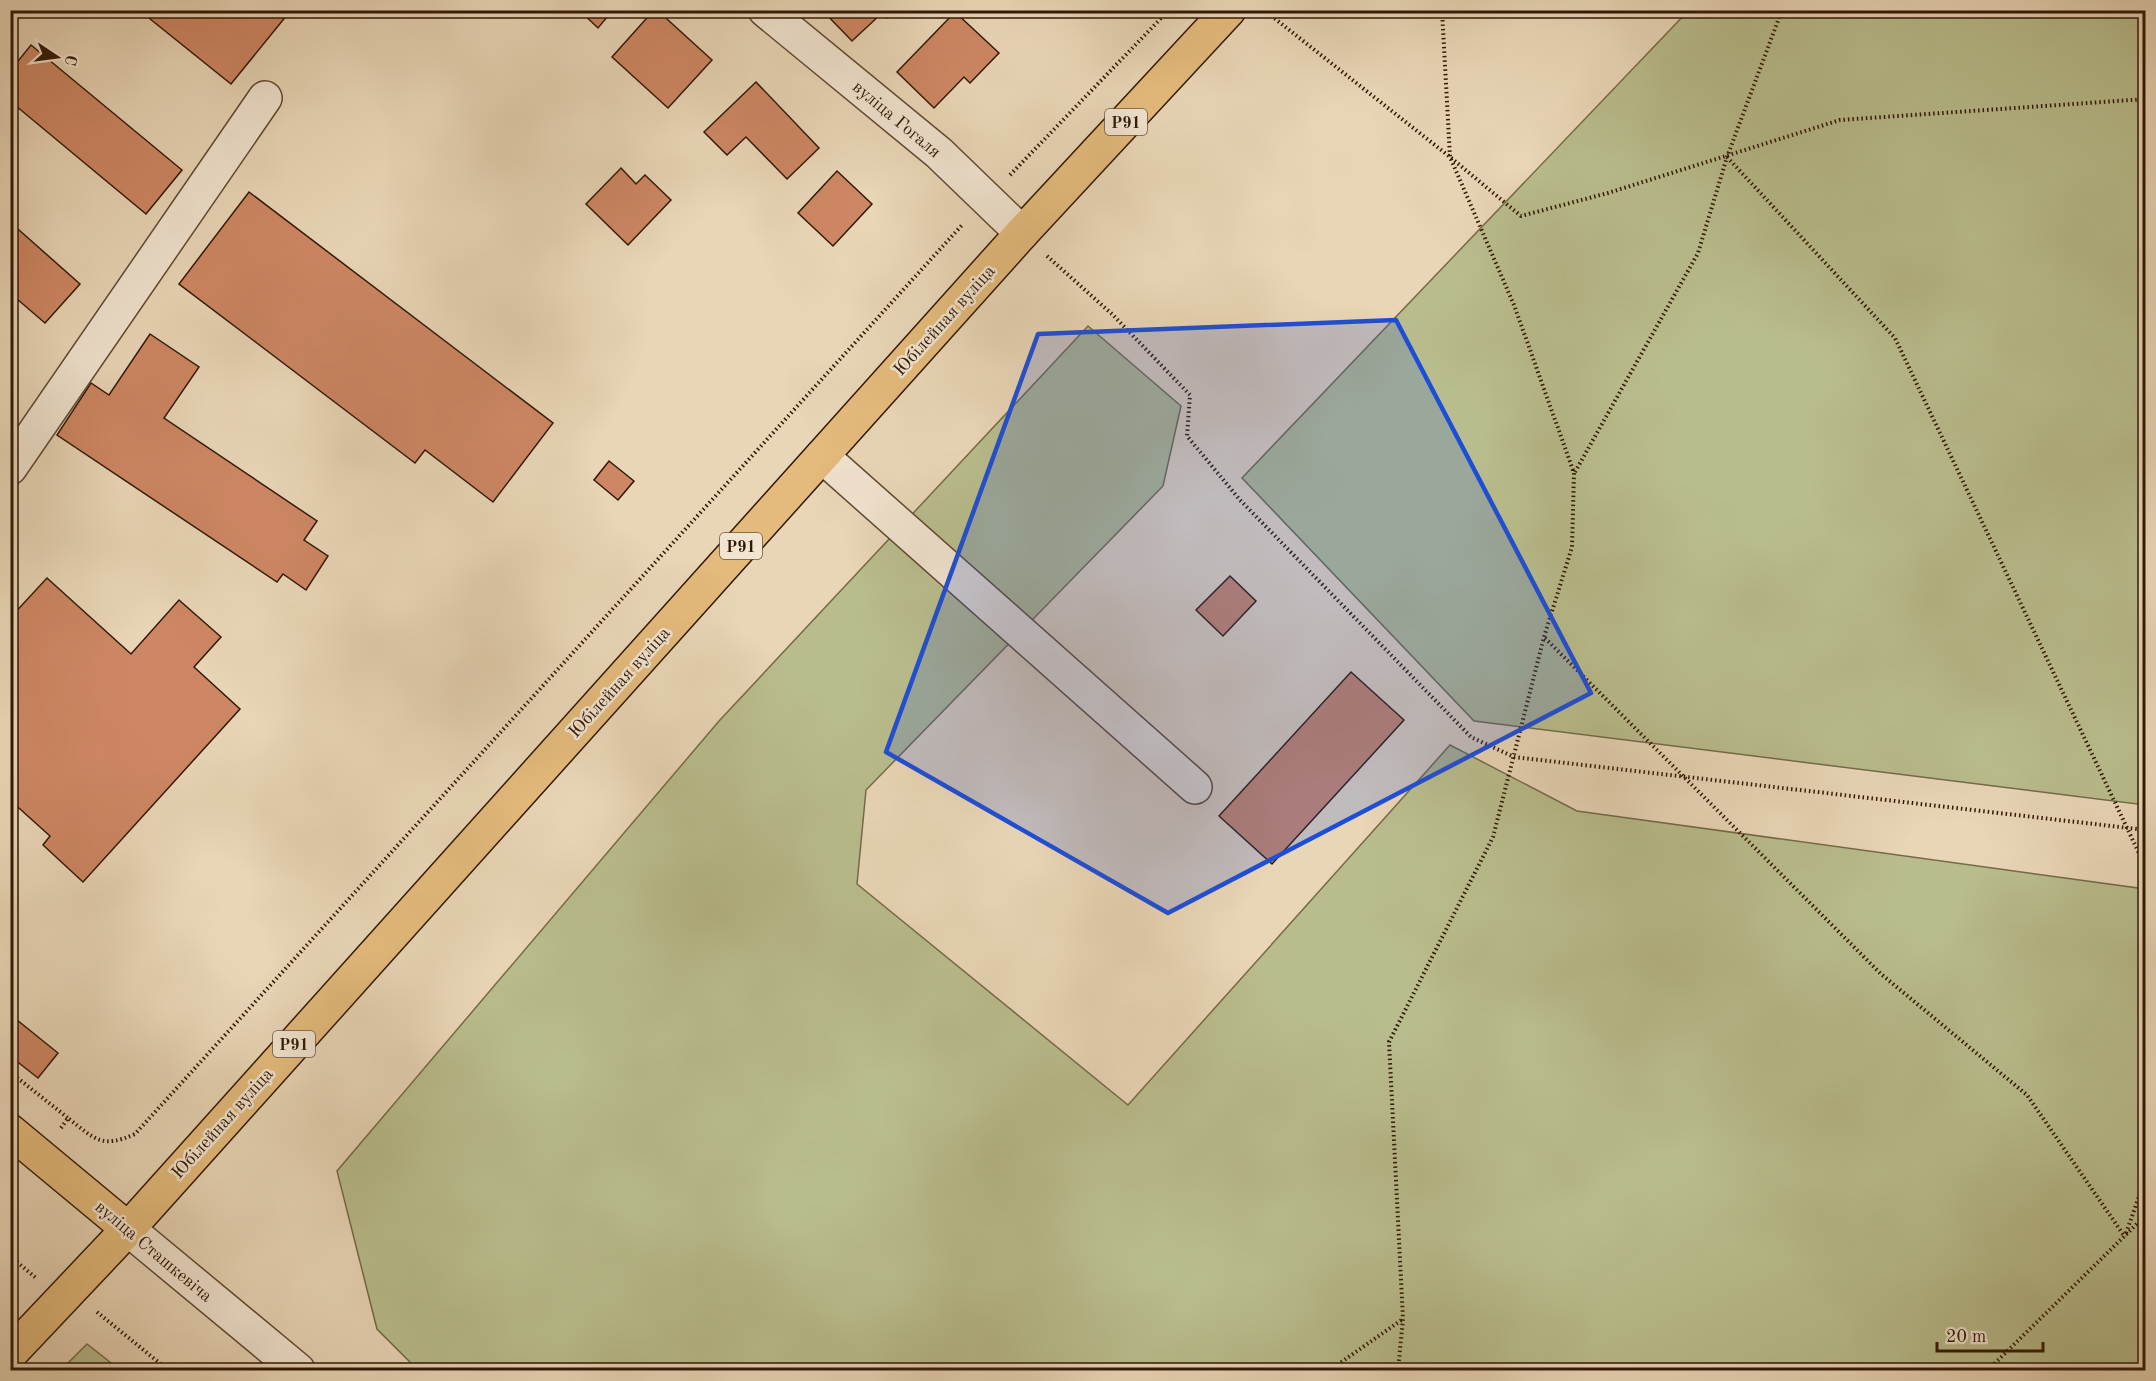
<svg xmlns="http://www.w3.org/2000/svg" width="2156" height="1381" font-family="'Old Standard TT',serif">
<style>
.green{fill:#b9bd8d;stroke:#756a49;stroke-width:1.5}
.building{fill:#ce8764;stroke:#311805;stroke-width:1.5}
.lines{fill:none;stroke-linecap:round;stroke-linejoin:round}
.minor-casing{stroke:#5f4832;stroke-width:36}
.major-casing{stroke:#311805;stroke-width:36}
.path{stroke:#311805;stroke-width:4;stroke-dasharray:1.5 3;stroke-linecap:butt}
.minor{stroke:#f1e4d0;stroke-width:33}
.major{stroke:#e4bb7c;stroke-width:33}
.marked{fill:#1d4ed8;fill-opacity:0.2;stroke:#1d4ed8;stroke-width:4.5;stroke-linejoin:round}
.labels{text-anchor:middle;stroke-width:5;stroke-linejoin:round;paint-order:stroke}
.shield{fill:#f1e4d0;stroke:#6b5542;stroke-width:1.5}
.shield-label{font-size:16px;font-weight:bold;fill:#311805}
.street-label{font-size:18px;fill:#311805;stroke:#f1e4d0}
</style>
<rect width="100%" height="100%" fill="#e9d6b7"/>
<filter id="stains"><feTurbulence type="fractalNoise" baseFrequency=".00333" numOctaves="4"/><feColorMatrix values="0 0 0 0 .2 0 0 0 0 .09 0 0 0 0 .02 0 0 0 .5 -.17"/></filter>
<radialGradient id="worn" r=".72"><stop offset=".6" stop-color="#630" stop-opacity="0"/><stop offset="1" stop-color="#630" stop-opacity=".3"/></radialGradient>
<path class="green" d="M1688,11H2145V805L1474,721L1242,478Z
M1088,326L1181,406L1163,486L866,790L857,884L1128,1105L1450,745L1577,811L2145,889V1370H418L377,1329L337,1171L719,721Z
M87,1344L120,1370H61Z"/>
<path class="building" d="M139,10H281L287,15L231,84Z
M579,10H613L598,28Z
M654,10H657L712,60L668,108L612,57Z
M822,10H895L887,18L882,13L852,41Z
M955,12L999,53L970,83L964,77L934,108L897,72Z
M31,45L182,170L146,214L10,101V71Z
M756,82L819,148L787,179L746,137L727,155L704,132Z
M621,168L636,184L645,175L671,200L628,245L586,204Z
M837,171L872,204L833,246L798,213Z
M249,192L553,423L493,502L425,450L415,463L179,284Z
M10,222L80,284L45,323L10,293Z
M150,334L199,367L164,418L317,521L304,540L328,556L306,590L283,574L277,582L57,435L91,383L109,395Z
M609,461L634,481L618,500L594,480Z
M1230,576L1256,601L1223,636L1196,610Z
M47,578L131,654L179,600L221,637L194,667L240,709L83,882L43,845L50,836L10,800V618Z
M1351,672L1404,720L1272,864L1219,816Z
M12,1016L58,1053L38,1078L10,1056Z"/>
<g class="lines">
<defs>
<path id="minor" d="M765,10L939,153L1022,233
M822,456L1195,787
M10,468L265,98
M128,1229L298,1370"/>
<path id="major" d="M10,1131L128,1229
M10,1354L128,1229L1022,233L1229,10"/>
</defs>
<use href="#minor" class="minor-casing"/>
<use href="#major" class="major-casing"/>
<path class="path" d="M1264,10L1450,157L1521,216L1608,193L1840,120L2146,99
M1727,157L1895,338L2146,868
M1010,175L1169,10
M1047,256L1112,314L1190,395L1187,436L1240,500L1471,737L1514,757L2146,830
M1575,472L1698,253L1727,157L1782,10
M1545,638L1881,974L2027,1095L2125,1237
M10,1072L68,1118
M61,1128L68,1118C95,1139 101,1149 135,1134L963,224
M10,1231L13,1227L14,1186L17,1183
M2126,1233L2146,1177
M10,1256L36,1278
M97,1312L168,1370
M1330,1370L1403,1319
M1398,1370L1403,1319L1389,1042L1493,837L1544,637L1572,547L1574,473L1514,305L1450,157L1442,10
M1988,1370L2146,1215"/>
<use href="#minor" class="minor"/>
<use href="#major" class="major"/>
</g>
<path class="marked" d="M1396,320L1591,693L1168,913L886,752L1038,334Z"/>
<g class="labels">
<g class="shield">
<rect x="1105" y="109" width="42" height="26" rx="4.5"/>
<rect x="720" y="533" width="42" height="26" rx="4.5"/>
<rect x="273" y="1031" width="42" height="26" rx="4.5"/>
</g>
<g class="shield-label">
<text x="1126" y="128">Р91</text>
<text x="741" y="552">Р91</text>
<text x="294" y="1050">Р91</text>
</g>
<g class="street-label">
<text transform="translate(897 119) rotate(40)" y="6">вуліца Гогаля</text>
<text transform="translate(944 320) rotate(-48)" y="6">Юбілейная вуліца</text>
<text transform="translate(619 682) rotate(-48)" y="6">Юбілейная вуліца</text>
<text transform="translate(222 1123) rotate(-48)" y="6">Юбілейная вуліца</text>
<text transform="translate(154 1251) rotate(40)" y="6">вуліца Сташкевіча</text>
</g>
</g>
<rect width="2156" height="1381" fill="none" stroke="#e9d6b7" stroke-width="36"/>
<rect x="12" y="12" width="2132" height="1357" fill="none" stroke="#311805" stroke-width="3"/>
<rect x="18" y="18" width="2120" height="1345" fill="none" stroke="#311805" stroke-width="1.5"/>
<g transform="translate(57 57) rotate(103)" stroke="#f1e4d0" stroke-width="4.5" paint-order="stroke">
<path d="M0-4.5L10 22L0 15L-10 22Z" fill="#311805"/>
<text y="-9" font-size="16" font-weight="bold" text-anchor="middle" fill="#311805">С</text>
</g>
<path d="M1937 1342v9h106v-9" fill="none" stroke="#311805" stroke-width="3"/>
<text x="1946" y="1342" font-size="18" fill="#311805" stroke="#f1e4d0" stroke-width="4.5" paint-order="stroke">20 m</text>
<rect width="100%" height="100%" filter="url(#stains)"/>
<rect width="100%" height="100%" fill="url(#worn)"/>
</svg>
